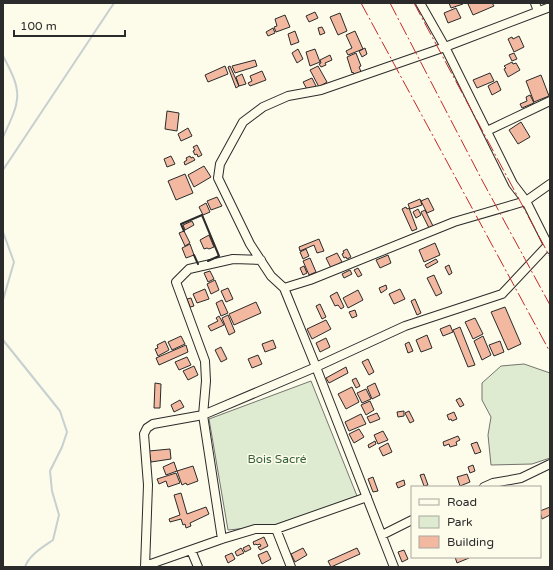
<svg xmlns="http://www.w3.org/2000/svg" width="553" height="570" font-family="'Varela Round',sans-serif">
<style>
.green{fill:#deebd1;stroke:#74746e}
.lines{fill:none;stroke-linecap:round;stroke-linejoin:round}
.stream{stroke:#c7d0d0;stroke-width:2}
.building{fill:#f2b8a0;stroke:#2b2b2b}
.minor-casing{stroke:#2b2b2b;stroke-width:10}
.minor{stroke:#fdfbea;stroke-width:8}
.wall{stroke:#2b2b2b;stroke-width:2}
.power{stroke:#c62828;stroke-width:1;stroke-dasharray:14 3 2 3;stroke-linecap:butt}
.labels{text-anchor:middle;stroke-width:3;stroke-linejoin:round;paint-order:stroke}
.park-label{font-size:12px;fill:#34623c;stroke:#fdfbea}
</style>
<rect width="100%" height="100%" fill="#fdfbea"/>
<path class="green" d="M524,364L550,373V458L532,464L491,465L488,435L491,417L482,400V383L501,366Z
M311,381L357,496L270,528H248L228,530L209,419Z"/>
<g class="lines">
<path class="stream" d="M3,56C23,93 21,99 3,137
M3,170L114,3
M3,232L14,262L3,300
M3,340L60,411L67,432L62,447L50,471L52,491L59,515L53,540C43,547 29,555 25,567"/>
</g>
<path class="building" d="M449,3H463V4L451,8Z
M471,3H492L494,6L473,15L468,4Z
M456,8L461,18L448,23L444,13Z
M315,12L318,18L309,22L306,16Z
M340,13L347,31L338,35L330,17Z
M285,15L290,27L276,32L274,27L277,26L275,19Z
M322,27L325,33L320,35L318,28Z
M273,28L275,33L268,36L266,32Z
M295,31L299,42L291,45L288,34Z
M355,31L363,49L348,55L346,51L352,48L346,35Z
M519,36L524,47L514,52L508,39L512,37L513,39Z
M365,48L367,54L362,57L359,51Z
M298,49L303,59L297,63L292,53Z
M315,49L320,62L310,66L306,52Z
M356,53L361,66L359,67L362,74L355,77L353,72L352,73L347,57Z
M514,53L517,59L512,61L509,55Z
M330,55L332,60L325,63L326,65L321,67L319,64L321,63L320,60Z
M255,60L257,66L235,73L232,66Z
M512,62L513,64L516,63L520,70L508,77L504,69L506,68L504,66Z
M225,66L228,74L208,82L205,75Z
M230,66L239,86L236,88L228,67Z
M318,66L327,82L319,87L310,70Z
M262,71L266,80L250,86L248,83L252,81L250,76Z
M490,73L494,81L477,88L473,80Z
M242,74L246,84L239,86L236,77Z
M541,75L549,96L534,102L526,81Z
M312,78L316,86L308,91L303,82Z
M497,81L501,90L492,95L488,86Z
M530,95L534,103L522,108L520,104L527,101L526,97Z
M167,111L179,113L177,131L165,129Z
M521,122L530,137L518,144L509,130Z
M188,128L192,136L181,141L178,134Z
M197,145L202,155L198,157L197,154L195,155L193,151L195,150L193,147Z
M171,156L175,164L167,167L164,159Z
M190,156L191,158L193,157L195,160L185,165L184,162L187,160L186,158Z
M204,166L211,177L194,187L188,175Z
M185,174L193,193L176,200L168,181Z
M217,197L222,206L211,210L207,201Z
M428,198L434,210L427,213L421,201Z
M420,199L422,205L410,209L408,204Z
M206,203L210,212L203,215L199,207Z
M406,207L407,209L409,208L417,229L412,231L402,209Z
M418,209L421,215L416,218L413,212Z
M425,210L433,226L429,228L421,212Z
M192,221L194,225L185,230L183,225Z
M184,231L190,243L185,246L179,233Z
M209,235L214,247L209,249L207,248L204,249L200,240Z
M319,239L324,251L317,253L314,245L300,251L299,247Z
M435,243L440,255L424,262L419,250Z
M190,244L194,255L186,258L182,248Z
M306,249L309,256L303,259L300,252Z
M347,249L351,257L347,259L346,257L344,258L342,254L344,253L343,251Z
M337,253L342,262L331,268L326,258Z
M388,255L391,263L380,268L376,260Z
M310,258L316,272L309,275L303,261Z
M436,259L438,262L427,268L425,265Z
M449,265L452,273L449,275L445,267Z
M304,266L307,273L303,275L300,268Z
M358,268L362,275L358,277L354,270Z
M350,270L352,274L344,278L342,274Z
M210,271L214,279L208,282L204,273Z
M434,275L442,293L436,296L427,278Z
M215,280L219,290L211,294L207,284Z
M386,285L387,289L381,293L379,288Z
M228,288L233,299L226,302L221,291Z
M205,289L209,299L197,303L193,294Z
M400,289L405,299L394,304L389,294Z
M358,290L363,300L348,308L343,298Z
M337,292L344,307L341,309L338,305L335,306L330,296Z
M191,298L194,306L190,307L187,299Z
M415,299L421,313L417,315L411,301Z
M222,300L228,313L221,316L216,303Z
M256,302L261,313L234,325L229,314Z
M320,304L326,317L322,319L316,306Z
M505,307L521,344L508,350L491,312Z
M355,310L357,316L352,318L349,312Z
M228,315L235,332L229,335L222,318Z
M219,316L224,325L211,331L208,326L218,321L216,318Z
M475,318L483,334L473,339L465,322Z
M326,320L331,329L312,339L307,329Z
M450,325L453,332L443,336L440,329Z
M460,327L475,365L468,367L453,330Z
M427,335L432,348L421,352L416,340Z
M181,336L185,344L172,350L168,342Z
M483,336L491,355L482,360L474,341Z
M326,338L330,347L320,352L316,343Z
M273,340L276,348L265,352L262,344Z
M165,341L169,350L158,356L155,349L158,348L157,345Z
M500,341L504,352L494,356L489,345Z
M409,342L413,351L408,353L405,344Z
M186,345L188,352L159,365L156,358Z
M221,347L227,359L221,362L215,350Z
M258,355L262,364L252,368L248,359Z
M187,357L191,365L179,370L175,362Z
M368,359L374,372L369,375L362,362Z
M194,366L198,375L188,380L183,371Z
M346,367L348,373L329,383L326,378Z
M356,378L360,386L356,388L352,380Z
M155,383L161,384L160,408H154Z
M375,383L380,395L372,399L367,387Z
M352,387L359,402L346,409L338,394Z
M366,389L371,399L362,403L357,393Z
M460,398L464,405L460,407L456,400Z
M180,400L184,407L174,412L171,405Z
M370,401L374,410L366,415L361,405Z
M404,411V416L398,417L397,412Z
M409,411L414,421L410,423L405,413Z
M454,412L457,419L452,421L451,419L449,420L447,415Z
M377,413L380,419L370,423L367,417Z
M361,414L366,424L349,431L345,422Z
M359,429L364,437L354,443L349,434Z
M383,431L388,440L378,444L374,435Z
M458,436L460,440L456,442L457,445L450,447L449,444L444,446L443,442Z
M375,441L376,444L369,448L368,445Z
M477,442L481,452L475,454L471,444Z
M388,443L392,452L383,456L379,448Z
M170,449L171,459L151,462L149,451Z
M174,462L177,471L166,475L163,467Z
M473,465L475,471L470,473L468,467Z
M193,466L198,481L187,485L186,483L182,485L177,471Z
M176,473L180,483L168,487L166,481L159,484L157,479Z
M424,474L428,485L424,486L420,475Z
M467,474L470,482L460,486L457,477Z
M373,477L378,491L373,492L368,479Z
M404,480L405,485L398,488L396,483Z
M181,493L187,514L206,507L209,514L190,523L191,526L186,528L185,524L183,525L181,519L170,522L169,519L180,515L174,495Z
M550,507V515L542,519L540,511Z
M264,537L268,546L260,550L258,547L261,546L260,544L257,545L256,544L254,545L253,542Z
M249,545L251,549L245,552L243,548Z
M241,548L244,553L237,556L235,552Z
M303,548L307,555L295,562L291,554Z
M357,548L360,554L331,567L328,561Z
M404,550L408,559L402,562L398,552Z
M267,551L271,559L262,564L258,555Z
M232,553L235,559L228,563L225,556Z
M455,557H468L469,558L457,563Z"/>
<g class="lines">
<defs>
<path id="minor" d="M420,3L445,47L513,184L526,201L550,249
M535,3L538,11
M487,131L550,101
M284,288L310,280L454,222L526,201L550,184
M484,487L493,483L521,478L550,464
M276,529L291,567
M382,535L412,520
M222,539L203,415L206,381L205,361L176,282L189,269L233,259L261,260
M191,550L198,567
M145,566L222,539L255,529H276L367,497
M145,567L148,485L144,434L147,428L153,424L203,415L316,367L405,326L502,294L548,245
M394,567L316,367L284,288L271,276L250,244L218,178L220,164L243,122L263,107L288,96L321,90L445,47L550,7"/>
</defs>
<use href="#minor" class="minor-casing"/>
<use href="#minor" class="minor"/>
<path class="wall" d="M184,231L181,224L202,215L219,256L208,261
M194,255L198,264"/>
<path class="power" d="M361,3L550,352
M390,3L483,182L550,305
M414,3L550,257"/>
</g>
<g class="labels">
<g class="park-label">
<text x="277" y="463">Bois Sacré</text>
</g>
</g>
<rect width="553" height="570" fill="none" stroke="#2b2b2b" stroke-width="8"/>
<rect x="411" y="486" width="130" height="72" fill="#fdfbea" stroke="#a9a89e"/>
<rect x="419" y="499" width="20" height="6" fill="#fdfbea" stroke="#a9a89e"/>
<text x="447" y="506" font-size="12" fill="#2b2b2b">Road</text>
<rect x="419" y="516" width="20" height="12" fill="#deebd1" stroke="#a9a89e"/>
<text x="447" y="526" font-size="12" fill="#2b2b2b">Park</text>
<rect x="419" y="536" width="20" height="12" fill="#f2b8a0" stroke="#a9a89e"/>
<text x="447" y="546" font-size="12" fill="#2b2b2b">Building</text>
<path d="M14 30v6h111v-6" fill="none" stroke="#2b2b2b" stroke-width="2"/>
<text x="20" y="30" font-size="12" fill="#2b2b2b" stroke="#fdfbea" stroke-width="3" paint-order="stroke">100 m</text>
</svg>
